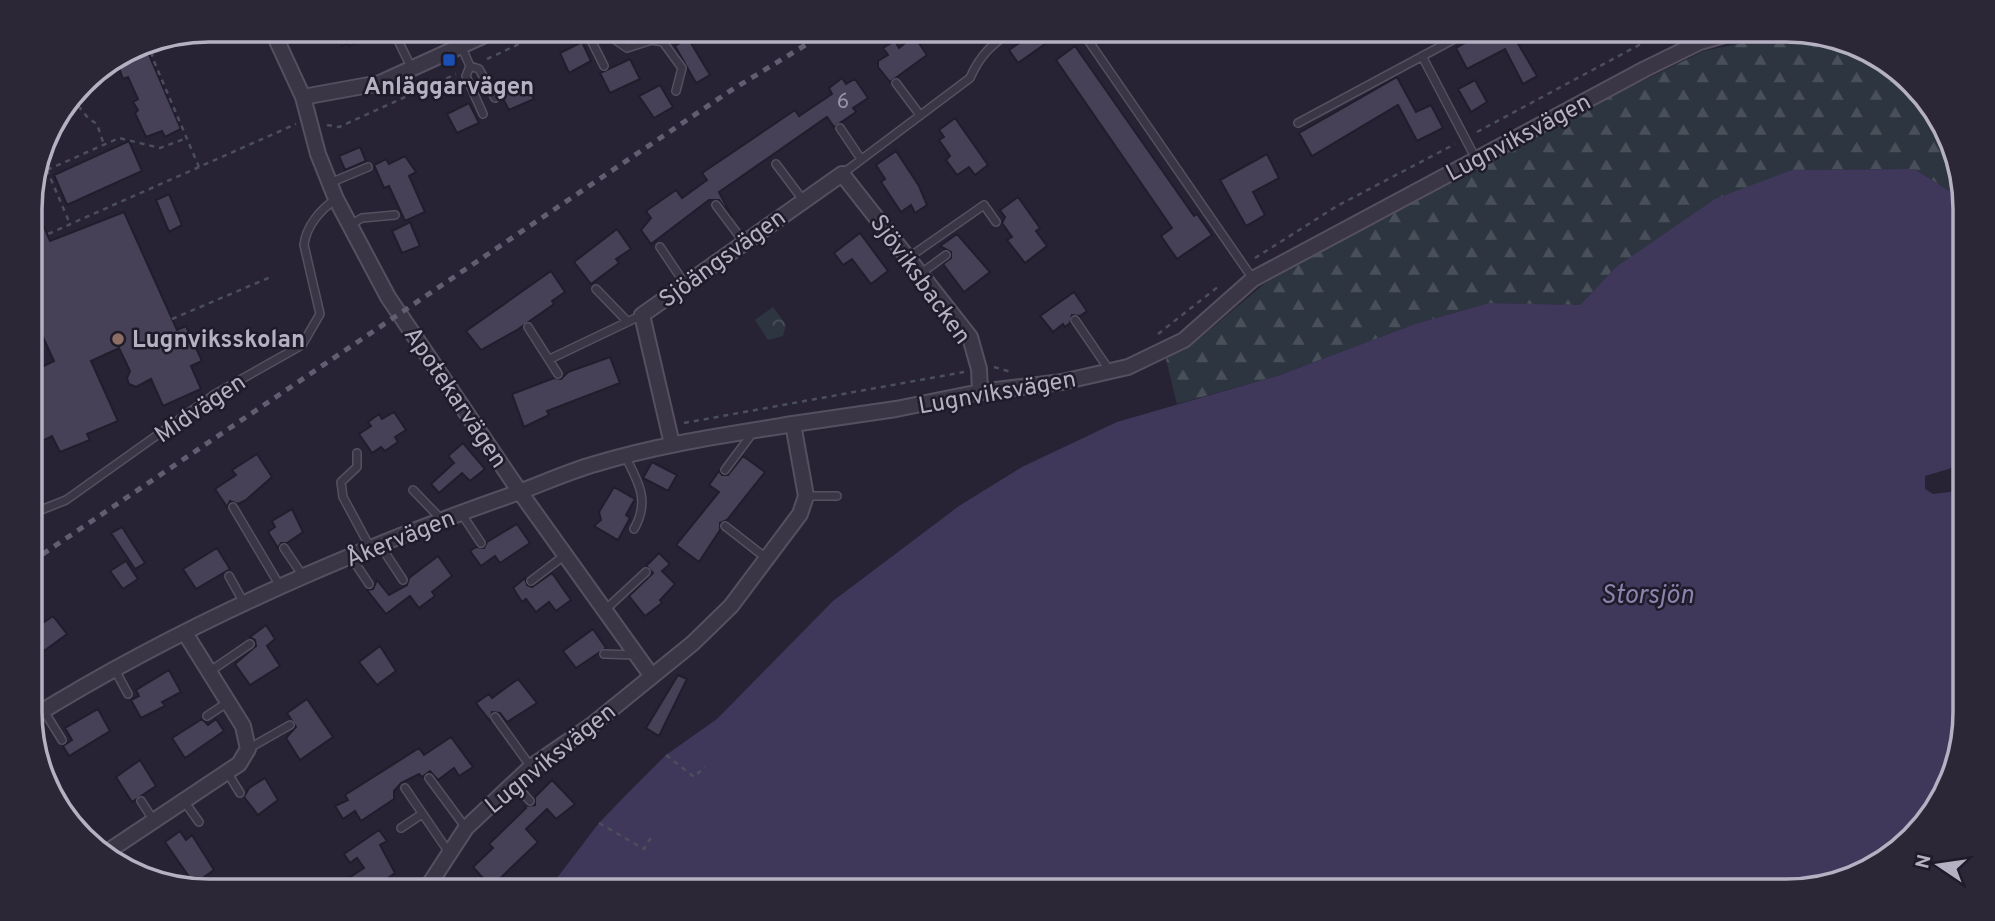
<svg xmlns="http://www.w3.org/2000/svg" width="1995" height="921" font-family="Overpass,sans-serif">
<style>
.forest{fill:url(#forest-firs)}
.park{fill:url(#park-crowns)}
.water{fill:#40385a}
.building{fill:#464156;stroke:#211d2c;stroke-width:2}
.lines{fill:none;stroke-linecap:round;stroke-linejoin:round}
.service-casing{stroke:#555060;stroke-width:10}
.minor-casing{stroke:#555060;stroke-width:18}
.path{stroke:#4b4f5d;stroke-width:2.5;stroke-dasharray:5 5;stroke-linecap:butt}
.service{stroke:#3a3646;stroke-width:7}
.minor{stroke:#3a3646;stroke-width:14}
.rail{stroke:#625d71;stroke-width:5;stroke-dasharray:7 7;stroke-linecap:butt}
.transit-dot{fill:#1a4fb4;stroke:#1f1b2a;stroke-width:2.5}
.education-dot{fill:#8d6e63;stroke:#1f1b2a;stroke-width:2.5}
.labels{text-anchor:middle;stroke-width:5;stroke-linejoin:round;paint-order:stroke}
.number-label{font-size:21px;fill:#9994a7}
.poi-label{font-size:24px;font-weight:bold;fill:#b5b0c2;stroke:#1f1b2a}
.street-label{font-size:24px;fill:#b5b0c2;stroke:#1f1b2a}
.water-label{font-size:26px;font-style:italic;fill:#8c83ac;stroke:#1f1b2a}
.rim{fill:none;stroke:#b5b0c2;stroke-width:3.5}
</style>
<defs>
<pattern id="forest-firs" width="22" height="20" patternUnits="userSpaceOnUse" patternTransform="scale(1.75)"><rect width="22" height="20" fill="#2d3540"/><path d="M5 1l3.5 6h-7zM16 11l3.5 6h-7z" fill="#49505a"/></pattern>
<pattern id="park-crowns" width="20" height="18" patternUnits="userSpaceOnUse" patternTransform="scale(1.75)"><rect width="20" height="18" fill="#2d3540"/><path d="M2 6a3 3 0 1 1 6 0M12 15a3 3 0 1 1 6 0" fill="none" stroke="#49505a"/></pattern>
</defs>
<rect width="100%" height="100%" fill="#272335"/>
<path class="forest" d="M1796,32L1858,46L1928,100L1964,186V200L1914,169L1792,170L1616,267L1580,305L1489,303L1415,324L1280,375L1177,404L1166,359L1201,337L1269,280L1567,118L1704,51Z"/>
<path class="park" d="M773,307L786,325L783,336L768,340L755,320Z"/>
<path class="water" d="M1914,169L1964,200L1965,464L1925,476V489L1933,494L1965,490V712L1951,781L1886,861L1797,891H547L599,823L626,795L666,755L717,719L833,601L959,506L1022,467L1117,422L1280,375L1415,324L1489,303L1580,305L1616,267L1715,199L1792,170Z"/>
<path class="building" d="M336,30H382L349,46L348,43L342,46Z
M1038,30H1045L1052,39L1018,63L1009,50Z
M1488,30H1540L1517,42L1537,76L1523,84L1505,49L1467,69L1456,48Z
M914,36L927,55L890,82L878,67V61L888,55L883,48L895,41L899,48Z
M688,38L710,75L696,83L675,46Z
M582,42L591,61L569,73L560,53Z
M144,43L181,129L165,137L162,131L146,137L135,113L138,110L133,102L138,99L128,77L123,79L118,65L121,62L119,57Z
M1075,46L1194,216L1197,214L1212,235L1177,259L1161,236L1172,228L1056,60Z
M630,59L640,79L610,93L600,73Z
M1397,77L1416,112L1431,105L1443,128L1417,141L1398,105L1312,156L1299,133Z
M842,78L846,84L855,79L868,98L853,108L856,112L834,127L827,117L719,192L732,217L719,200H709L651,244L641,230L651,218L646,211L676,190L682,198L707,180L702,173L795,110L799,116L832,94L829,88Z
M525,80L534,99L509,110L499,91Z
M1475,80L1487,102L1471,112L1458,89Z
M660,85L673,107L654,118L639,96Z
M469,103L479,123L457,133L447,114Z
M955,118L988,165L975,175L969,167L957,175L946,160L950,156L939,140L944,137L939,130Z
M129,141L142,171L67,205L54,175Z
M360,147L366,161L345,170L339,156Z
M896,151L919,186L927,205L915,213L911,205L901,212L881,182L885,179L876,165Z
M1267,154L1279,178L1253,192L1265,215L1246,226L1220,180Z
M405,156L416,172L409,176L425,212L405,221L389,186L384,188L374,165L386,159L389,164Z
M169,194L182,225L169,232L156,200Z
M31,196L50,241L124,212L177,330L186,326L202,361L191,366L201,389L163,406L151,379L136,387L129,384L127,378L130,371L119,348L91,361L118,421L87,434L90,440L60,452L52,436L36,444L31,434V372L54,361L30,309Z
M1018,197L1040,228L1036,231L1047,246L1025,263L1007,240L1012,237L1002,223L1005,217L1000,210Z
M410,222L420,246L402,253L392,231Z
M617,229L631,249L616,259L619,263L591,284L574,262Z
M860,233L888,271L871,284L852,259L843,265L834,253Z
M957,234L990,272L964,292L943,264L951,258V252L940,246Z
M551,271L565,292L552,301L554,304L517,330L481,350L466,331Z
M1074,292L1087,311L1080,316L1072,315L1070,323L1065,327L1063,324L1053,332L1040,316Z
M610,357L620,383L547,411L549,415L524,427L512,394L554,378L561,379L568,372Z
M394,412L406,430L395,437L398,442L385,451L381,447L372,453L359,434L371,426L368,422L379,414L382,419Z
M463,443L485,469L470,481L462,473L439,493L431,484L454,463L448,456Z
M257,454L272,477L246,500L238,504L230,501L227,507L215,489L236,475L232,470Z
M743,456L765,472L727,520L720,523V530L699,562L676,545L719,492L709,485L719,471L722,475H728Z
M652,462L677,475L668,491L643,478Z
M614,487L635,499L626,515L630,518L618,540L594,526L601,520L599,512Z
M292,509L303,532L287,543H281L278,548L268,532L275,527L272,521Z
M517,524L530,543L500,563L495,556L481,566L470,551L476,547L484,548L487,542Z
M122,527L145,563L135,569L111,533Z
M217,548L230,569L196,589L183,569Z
M659,553L670,564L662,571L675,584L660,600L662,603L645,616L629,596L653,573L646,566Z
M438,556L452,576L432,592L435,596L419,608L410,596L386,614L367,590L373,589L377,580L389,595L407,585L409,578Z
M126,561L138,579L123,589L110,571Z
M552,573L571,600L556,611L549,602L536,612L526,599L522,602L513,588L525,578L527,585L532,587Z
M53,616L67,634L44,651L31,631Z
M266,625L275,639L267,646L280,666L250,685L235,664L256,646L255,640L250,637Z
M593,629L606,648L576,668L563,651Z
M380,646L396,671L377,685L359,662Z
M169,670L181,692L162,702L165,706L141,718L131,700L139,696L136,690Z
M678,675L687,679L659,736L646,728Z
M518,679L537,703L507,722L500,713L492,712L490,721L476,703L489,694L492,698Z
M307,699L333,737L300,760L286,738L296,727L287,713Z
M98,709L110,731L69,756L63,746L72,740L65,728Z
M202,719L208,725L216,719L224,731L185,758L172,738Z
M451,737L473,767L459,776L454,768L438,780L430,771L422,777L419,774L401,783L394,791V799L361,821L355,811L343,819L335,806L348,800L345,795L419,748L424,755Z
M140,760L156,786L132,802L116,777Z
M265,778L278,800L258,815L244,797L249,788Z
M552,780L575,804L556,819L547,809L526,829L538,842L491,887L473,867L493,848L489,844L526,808L524,806L535,805V797Z
M379,830L387,841L380,845L395,873L370,891H329L364,868L357,858L350,863L344,854Z
M180,831L186,840L192,835L214,870L194,884L165,842Z"/>
<g class="lines">
<defs>
<path id="service" d="M393,30L412,69
M586,30L604,66
M608,30L614,39L627,48L652,40L663,42L682,68L676,91
M1081,30L1253,279
M461,46L470,66L466,76L483,114
M1422,56L1476,159
M470,66L479,69L495,98
M896,83L920,115
M1298,123L1471,30
M840,128L861,159
M776,164L803,200
M842,174L970,78C980,55 992,44 1013,30
M330,183L368,167
M716,205L743,241
M350,225L362,218L395,215
M660,247L685,284
M908,258L984,205L996,222
M920,274L946,255
M596,289L628,322
M1075,320L1110,371
M528,327L558,374
M550,359L642,315
M357,453V467L341,482L343,497L371,549
M625,456C639,483 650,501 634,529
M725,470L754,431
M413,490L442,520
M806,496H837
M233,507L280,586
M461,513L481,543
M31,514L66,500L215,394L302,345L320,314L304,245C306,226 321,209 336,199
M725,526L766,558
M380,545L403,580
M284,548L303,576
M351,557L369,584
M229,576L244,603
M531,581L565,555
M605,610L646,572
M604,654L635,655
M115,670L128,694
M209,672L250,644
M44,711L62,740
M207,716L228,702
M495,717L531,767
M248,749L290,725
M227,772L240,793
M429,778L466,828
M514,783L530,801
M405,788L450,854
M141,801L154,821
M184,801L199,822
M401,828L422,814"/>
<path id="minor" d="M272,30L303,97L318,154L336,199L388,297L520,492L651,675
M303,97L380,83L496,30
M672,444L642,315L842,174L970,337L979,369L980,392
M31,718C181,625 345,553 511,495C539,485 567,472 595,464C660,444 726,435 793,424
M107,852L239,764L248,749L243,726L185,633
M425,891L466,828L531,767L592,725L693,643L731,606L800,514L806,496L793,424L896,409L980,392L1062,382L1128,367L1184,340L1253,279L1645,69L1700,42L1741,30"/>
</defs>
<use href="#service" class="service-casing"/>
<use href="#minor" class="minor-casing"/>
<path class="path" d="M149,42L153,59L199,167
M487,59L549,30
M72,98L88,118L97,124L104,145
M327,125L339,127L456,74
M1477,132L1667,30
M40,162L47,170L70,224
M47,170L119,138L160,148L187,138
M30,238L38,209L39,165
M30,242L296,124
M1255,258L1337,206L1455,144
M172,319L273,276
M1158,334L1219,286
M994,367L1011,372
M684,423L964,372
M666,755L694,777L705,767
M599,823L644,849L652,836
M557,880L569,891"/>
<use href="#service" class="service"/>
<use href="#minor" class="minor"/>
<path class="rail" d="M31,562L730,91L830,30"/>
</g>
<rect class="transit-dot" x="442" y="53" width="14" height="14" rx="3.5"/>
<circle class="education-dot" cx="118" cy="339" r="7"/>
<g class="labels">
<g class="number-label">
<text x="843" y="108">6</text>
</g>
<g class="poi-label">
<text x="449" y="94">Anläggarvägen</text>
<text x="132" y="347" text-anchor="start">Lugnviksskolan</text>
</g>
<g class="street-label">
<text transform="translate(1518 137) rotate(-28)" y="8">Lugnviksvägen</text>
<text transform="translate(722 258) rotate(-36)" y="8">Sjöängsvägen</text>
<text transform="translate(921 279) rotate(54)" y="8">Sjöviksbacken</text>
<text transform="translate(997 392) rotate(-10)" y="8">Lugnviksvägen</text>
<text transform="translate(456 397) rotate(56)" y="8">Apotekarvägen</text>
<text transform="translate(200 408) rotate(-34)" y="8">Midvägen</text>
<text transform="translate(400 538) rotate(-22)" y="8">Åkervägen</text>
<text transform="translate(550 758) rotate(-39)" y="8">Lugnviksvägen</text>
</g>
<g class="water-label">
<text x="1647" y="603">Storsjön</text>
</g>
</g>
<path d="M0 0H1995V921H0ZM209 42H1786A167 167 0 0 1 1953 209V712A167 167 0 0 1 1786 879H209A167 167 0 0 1 42 712V209A167 167 0 0 1 209 42Z" fill="#2b2736" fill-rule="evenodd"/>
<path class="rim" d="M209 42H1786A167 167 0 0 1 1953 209V712A167 167 0 0 1 1786 879H209A167 167 0 0 1 42 712V209A167 167 0 0 1 209 42Z"/>
<g transform="translate(1939 865) rotate(283)" stroke="#1f1b2a" stroke-width="5" paint-order="stroke">
<path d="M0-5L12 26L0 18L-12 26Z" fill="#b5b0c2"/>
<text y="-10" font-size="19" font-weight="bold" text-anchor="middle" fill="#b5b0c2">N</text>
</g>
</svg>
